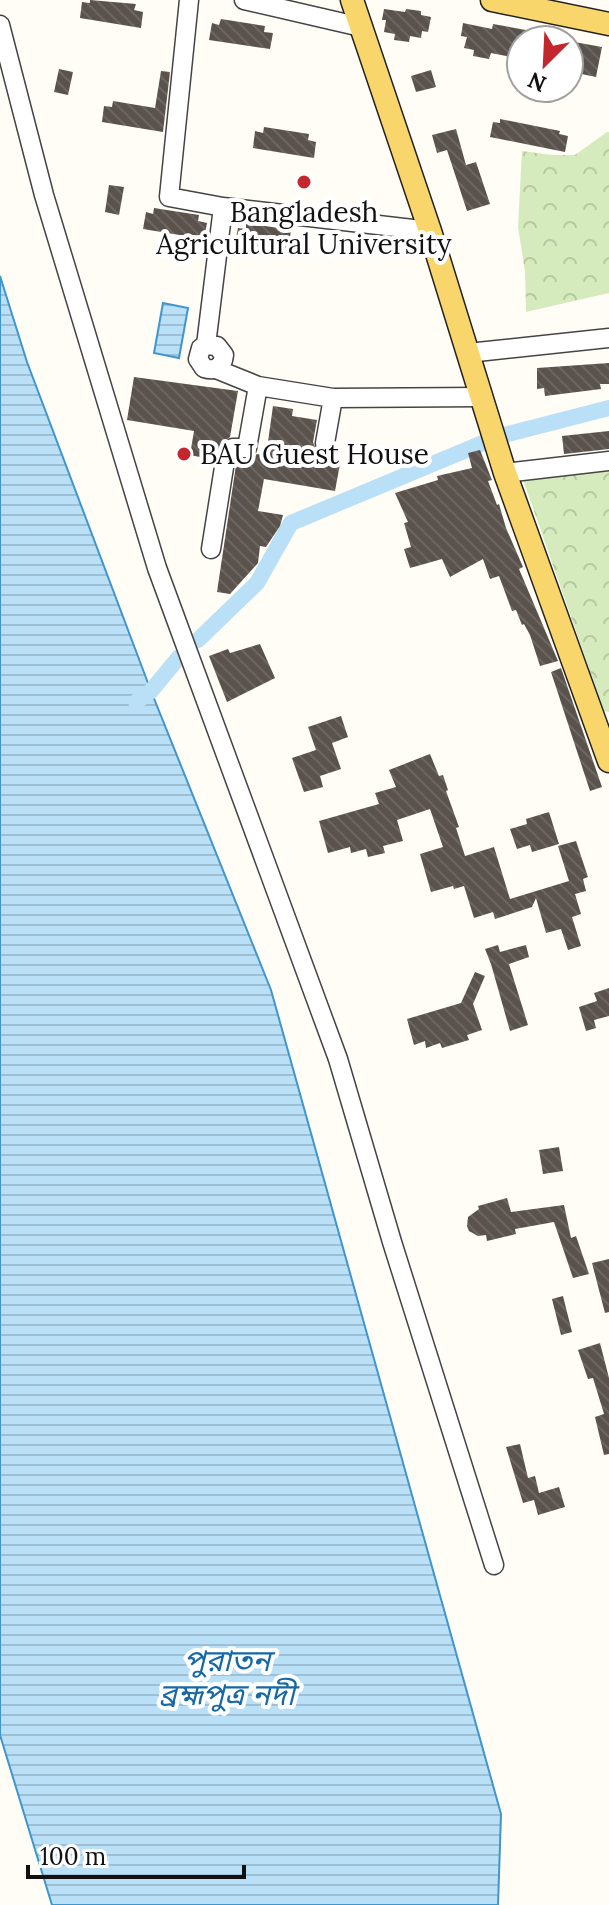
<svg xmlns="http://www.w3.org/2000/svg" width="609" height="1905" font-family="Lora,'Noto Sans Bengali',serif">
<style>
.park{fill:url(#park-crowns)}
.water{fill:url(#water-rules);stroke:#3f96cf;stroke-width:2}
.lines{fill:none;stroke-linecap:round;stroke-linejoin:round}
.canal{stroke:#b9e0f7;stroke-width:16}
.building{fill:url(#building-back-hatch)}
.minor-casing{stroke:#444;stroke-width:21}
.major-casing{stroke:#222;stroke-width:25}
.minor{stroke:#fff;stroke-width:18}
.major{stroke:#f9d66b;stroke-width:22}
.poi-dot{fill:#c4262e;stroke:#fff;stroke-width:3}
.labels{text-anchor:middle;stroke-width:8;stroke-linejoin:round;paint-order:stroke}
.poi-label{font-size:28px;fill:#111;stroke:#fff}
.water-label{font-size:30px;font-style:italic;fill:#1768a6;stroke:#fff}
</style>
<defs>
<pattern id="park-crowns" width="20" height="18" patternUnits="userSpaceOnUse" patternTransform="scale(2)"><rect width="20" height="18" fill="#d5ebbd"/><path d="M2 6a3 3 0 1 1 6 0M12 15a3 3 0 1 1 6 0" fill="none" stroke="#b6c8a1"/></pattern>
<pattern id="water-rules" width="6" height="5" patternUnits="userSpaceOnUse" patternTransform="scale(2)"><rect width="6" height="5" fill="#b9e0f7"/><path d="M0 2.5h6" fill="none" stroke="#9ebfd3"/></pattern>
<pattern id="building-back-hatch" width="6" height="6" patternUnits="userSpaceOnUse" patternTransform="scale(2)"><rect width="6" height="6" fill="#5a524d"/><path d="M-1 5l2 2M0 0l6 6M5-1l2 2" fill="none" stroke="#6d6662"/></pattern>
</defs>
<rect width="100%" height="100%" fill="#fffdf5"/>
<path class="park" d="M607,132H609V293L526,312L525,272L518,227L522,151L552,155H575Z
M609,464V712L604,711L521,474Z"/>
<path class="water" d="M0,276L27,362L151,691L271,990L501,1814L498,1905H52L0,1735Z
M163,303L188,308L179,358L154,353Z"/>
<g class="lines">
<path class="canal" d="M500,436L609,408
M198,640L257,583L291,523L483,443
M136,702L151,691L179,657"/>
</g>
<path class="building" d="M90,0L136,4L134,10L143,12L141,28L80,18L82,2L90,3Z
M384,9L405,12L406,9L421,11V15L431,17L428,32L422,31L421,38L410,36L409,42L394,40L395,34L384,32L386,20H382Z
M221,19L265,26L264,32L273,33L270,49L209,40L212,23L219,25Z
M463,23L492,29L493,24L548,34L547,40H521V59L491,53L489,59L473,56L474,50L464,48L467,37L461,36Z
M569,41L602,47L596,77L572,72L574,58L569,57Z
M59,69L73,72L68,95L54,92Z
M431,70L436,87L416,92L411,76Z
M161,71L170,72L163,132L102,122L104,106L112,107L113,101L155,108Z
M500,119L560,131L559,134L568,136L565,152L490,137L493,122L500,123Z
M264,127L309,134L308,140L316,142L314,158L253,148L255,131L263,133Z
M456,129L466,165L476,162L490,204L467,211L447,150L437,153L432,135Z
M109,185L124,187L119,215L105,212Z
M154,208L199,215L198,221L207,223L204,239L143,229L146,212L153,214Z
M246,223L291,230L290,237L299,238L296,254L235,244L238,228L246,229Z
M609,363V384H600L601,389L545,396L544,388L537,389V368Z
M134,377L238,391L230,437L223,442L212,463L200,461V457L190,455L194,431L127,420Z
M273,406L293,409L292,416L317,420L313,442L317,452L316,460L340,464L335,491L264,479L258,511L283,515L280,526L266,547L260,546L258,563L230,594L217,592L236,465L240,460L252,459L257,454L266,456Z
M609,431V449L564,454L562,436Z
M480,450L492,480L488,481L497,505L499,504L506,528L523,567L519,569L558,661L540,666L530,635L524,624L522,625L516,610L512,611L499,576L490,579L483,559L450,577L442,559L410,568L404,549L411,547L404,523L408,522L395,493L438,480L437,476L472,468L468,453Z
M260,644L275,678L227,702L209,656L228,649L230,653Z
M561,668L602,787L590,791L551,672Z
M341,716L348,737L332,743L341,769L320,776L323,787L304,792L292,758L316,750L308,727Z
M430,754L439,776L443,775L448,790L446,791L459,827L456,828L465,856L494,847L510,899L569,881L558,846L576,841L588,877L583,879L586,891L575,894L581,914L572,917L581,946L568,950L561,929L546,933L536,898L532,907L495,919L493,912L474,918L464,886L454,889L453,886L431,892L420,854L443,847L430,809L397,820L403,841L383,846L385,853L368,857L366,849L351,853L350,847L328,853L319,821L379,804L375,793L396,787L389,770Z
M549,812L559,844L532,852L530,845L517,849L510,829L527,824L526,819Z
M498,945L500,952L526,945L529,957L509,964L528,1025L510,1031L491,964L485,949Z
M475,972L485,976L473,1004L482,1030L467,1035L469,1040L442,1048L440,1043L426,1048L425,1041L414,1045L407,1019L461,1003Z
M609,988V1016L594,1020L596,1028L586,1031L579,1007L597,1001L594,993Z
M559,1147L563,1171L543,1174L539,1150Z
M507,1198L511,1212L564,1205L571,1238L576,1236L589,1274L573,1278L554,1222L515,1229L516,1234L487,1241L486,1235L478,1236L469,1231L467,1226L468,1217L479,1209L478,1206Z
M609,1259V1312L605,1313L592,1263Z
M563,1296L572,1332L561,1335L552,1299Z
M600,1343L609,1378V1454L604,1455L595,1417L604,1414L593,1378L588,1379L578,1350Z
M520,1444L528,1478L535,1476L539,1493L559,1487L565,1507L538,1515L534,1500L523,1503L506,1447Z"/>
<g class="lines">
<defs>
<path id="minor" d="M189,0L169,197L223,207L430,231
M244,0L361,27
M0,25L44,195L157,568L338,1059L392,1242L494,1565
M206,345L217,346L224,355C223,366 216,372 204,368L198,359L201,348L206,345L223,207
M468,353L609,338
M258,386L333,398
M325,443L333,398L482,397
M505,473L609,461
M211,549L225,461L233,448H247L258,386L216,369"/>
<path id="major" d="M352,0L430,231L505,473L609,761
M492,0L609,24"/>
</defs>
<use href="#minor" class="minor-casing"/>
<use href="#major" class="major-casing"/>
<use href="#minor" class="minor"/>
<use href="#major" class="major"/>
</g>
<g class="poi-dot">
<circle cx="304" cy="182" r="8"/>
<circle cx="184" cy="454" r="8"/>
</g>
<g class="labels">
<g class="poi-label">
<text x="304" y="222">Bangladesh<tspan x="304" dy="32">Agricultural University</tspan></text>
<text x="200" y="464" text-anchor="start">BAU Guest House</text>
</g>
<g class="water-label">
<text x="227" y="1671">পুরাতন<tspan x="227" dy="34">ব্রহ্মপুত্র নদী</tspan></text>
</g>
</g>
<g transform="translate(545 64) rotate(204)"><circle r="38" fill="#ffffff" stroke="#a0a0a0" stroke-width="2"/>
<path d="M0-6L14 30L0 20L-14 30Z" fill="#c4262e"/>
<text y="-12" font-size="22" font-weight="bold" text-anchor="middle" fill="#111111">N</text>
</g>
<path d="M28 1865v12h216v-12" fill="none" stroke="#111111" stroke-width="4"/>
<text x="40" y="1865" font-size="24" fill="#111111" stroke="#ffffff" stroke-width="6" paint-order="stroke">100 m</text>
</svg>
